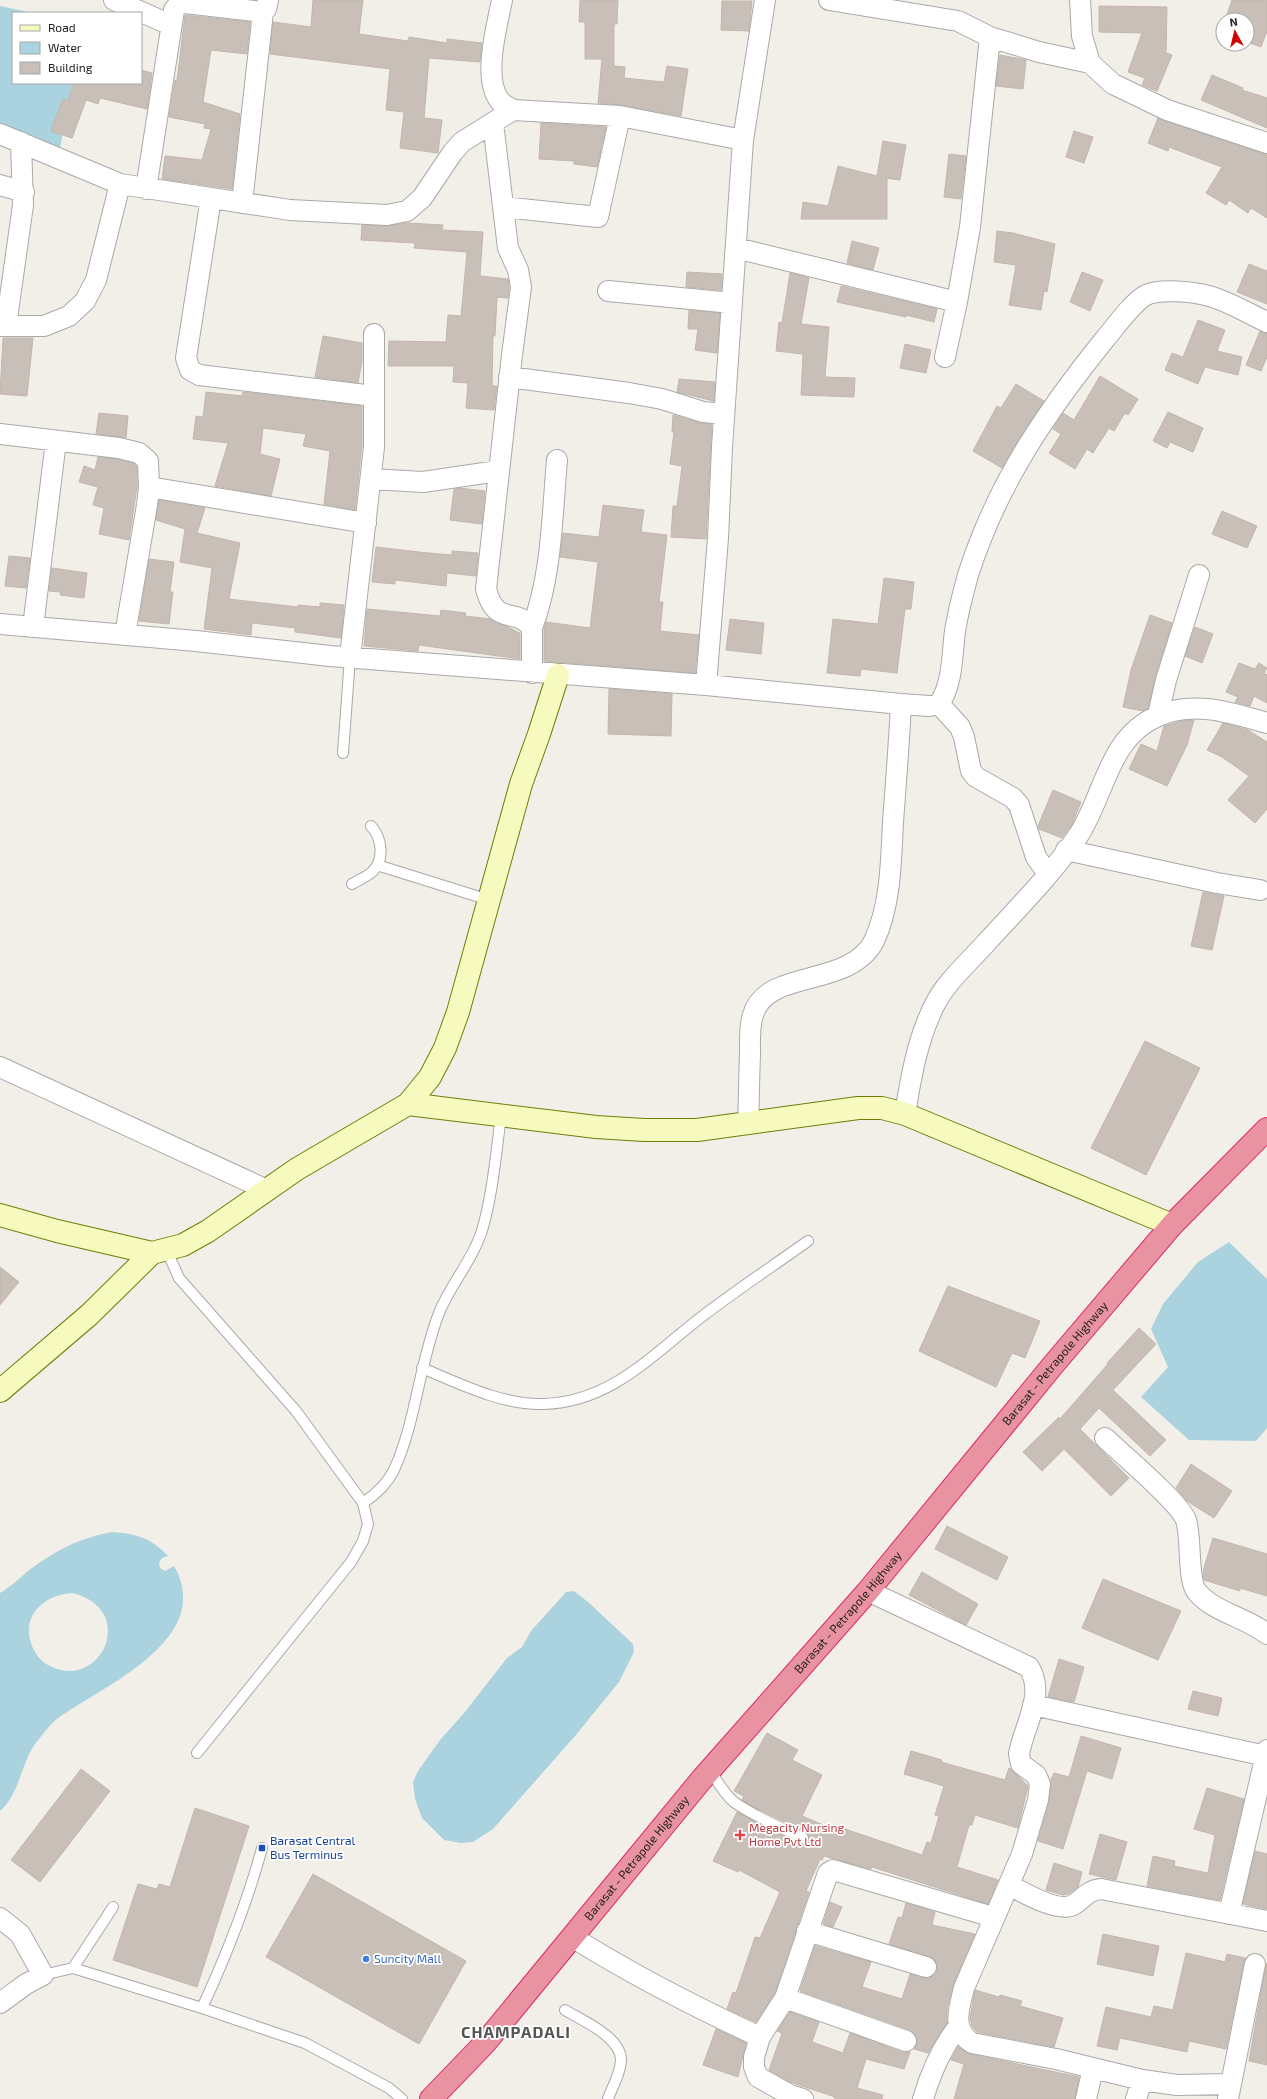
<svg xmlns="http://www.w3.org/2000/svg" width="1267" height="2099" font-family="'Exo 2',sans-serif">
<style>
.water{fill:#aad3df;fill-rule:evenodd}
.building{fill:#c7bfb8;stroke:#c4b6ab}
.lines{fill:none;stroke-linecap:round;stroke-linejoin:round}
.lane-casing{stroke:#a9a9a9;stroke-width:12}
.street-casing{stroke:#a9a9a9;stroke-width:22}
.secondary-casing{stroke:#707d05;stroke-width:24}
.highway-casing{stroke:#dc2a67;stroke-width:24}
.lane{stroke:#fff;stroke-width:10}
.street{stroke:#fff;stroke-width:20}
.secondary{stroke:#f7fabf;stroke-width:22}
.highway{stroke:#e892a2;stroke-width:22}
.health-dot{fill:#e0444e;stroke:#fff;stroke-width:1.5}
.transit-dot{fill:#1a4fb4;stroke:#fff;stroke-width:1.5}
.shop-dot{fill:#3f7fe0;stroke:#fff;stroke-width:1.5}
.labels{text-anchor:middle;stroke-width:3.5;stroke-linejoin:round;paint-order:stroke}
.street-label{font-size:12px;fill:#222;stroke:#fff}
.health-label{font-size:12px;fill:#be3a42;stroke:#fff;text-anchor:start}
.transit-label{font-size:12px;fill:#164399;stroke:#fff;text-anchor:start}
.shop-label{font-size:12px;fill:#366cbe;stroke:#fff;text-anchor:start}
.district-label{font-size:16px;font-weight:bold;letter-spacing:1px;fill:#555;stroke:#fff}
</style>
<rect width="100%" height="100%" fill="#f2efe9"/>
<path class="water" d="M0,6L33,13H13V83H73L60,148L0,126Z
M1229,1242L1267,1279V1428L1256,1441L1189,1440L1141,1397L1168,1367L1151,1329L1163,1304L1198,1262Z
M112,1532C137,1534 150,1537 168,1556L162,1558L159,1563L160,1568L165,1571L174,1566C216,1639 103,1686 57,1719C50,1724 44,1733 39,1739C21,1759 21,1793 0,1811V1593C13,1586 24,1573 36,1565C60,1548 83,1537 112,1532ZM72,1593C139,1609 101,1692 50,1666C41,1662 34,1653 31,1643C22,1614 45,1595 72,1593Z
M574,1591L588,1602L633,1644L634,1652L619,1682L575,1736L493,1829L473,1842L461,1843L444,1840L422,1818L415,1799L413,1782L418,1771L440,1740L464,1713L507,1658L522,1647L531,1631L566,1592Z"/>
<path class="building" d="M313,0H363L359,34L408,41L409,37L447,43V39L482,43L480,62L429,58L424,118L442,120L438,153L400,148L404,112L386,110L390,69L270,54L273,22L311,27Z
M580,0H618L617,24H614V66L625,67L624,78L664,82L667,66L688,69L681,116L622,105L598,103L602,59H585V22H579Z
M1232,0H1267V31L1261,47L1247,42V20H1225Z
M722,1H752L749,31L721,30Z
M1099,6L1167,7L1166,53L1172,55L1157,91L1142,85L1145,78L1128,72L1142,33L1099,32Z
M185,15L250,22L247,54L211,50L203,102L240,114L232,189L162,179L165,156L202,160L211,129L204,128L205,124L169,117L175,80H177Z
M1000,55L1026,60L1023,89L996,86Z
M141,70L152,73L147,109L100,98L98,104L86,100L72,138L51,131L63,99L68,101L74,83H141Z
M1212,75L1243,88L1242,90L1267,98V128L1201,100Z
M1158,118L1267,155V218L1251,208L1248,213L1229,200L1226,205L1206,193L1222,167L1169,147L1168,151L1148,143Z
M541,123L606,127L597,167L574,164V161L539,159Z
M1074,131L1093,137L1084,163L1066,157Z
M883,141L906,145L900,180L885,178H887V219H801L803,202L828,206L838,166L877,176Z
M949,154L966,156L961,199L944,197Z
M407,223L443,225L442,230L483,232L480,276L508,279L509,287L508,298L497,297L495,336H493L492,386H497L494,410L466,408L468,383L453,382L454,366H388L389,341L446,342L448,315L461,316L467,252L414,248L415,243L361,240L362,225L387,226Z
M997,231L1013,233L1055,244L1047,292L1044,291L1041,310L1009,305L1016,265L994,262Z
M852,241L879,248L873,270L847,263Z
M1249,264L1267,271V304L1237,292Z
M687,272L722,274L721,290L686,287Z
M1082,272L1103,280L1090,311L1070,302Z
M790,273L809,278L801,324L829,327L825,377L855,378L854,397L801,395L803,354L776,351L779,322L782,323Z
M841,286L937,309L934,322L906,315V317L837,302Z
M689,310L720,313L717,353L695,350L698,329H688Z
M1198,320L1225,330L1217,351L1242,357L1238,375L1205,367L1198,384L1165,370L1172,353L1183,357Z
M1260,331L1267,333V357L1261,371L1246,365Z
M323,336L362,343V361L358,383L315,377Z
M3,338H33L27,396L0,394Z
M905,344L931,350L926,373L900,368Z
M1100,376L1138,399L1128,415L1125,413L1114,431L1109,428L1093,453L1087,449L1075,469L1049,453L1061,434L1053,429L1063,413L1074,420Z
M679,379L715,382L714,401L677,392Z
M1016,384L1044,401L1002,468L973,451L997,406L1001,408Z
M206,392L242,396L243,392L362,406V445L355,510L324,504L330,451L303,446L306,434L263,428L260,454L280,459L271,496L215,486L228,443L193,439L196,416L203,417Z
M1168,412L1203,428L1193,452L1170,442L1167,448L1153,441Z
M99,413L128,416L126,438L96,434Z
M673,415L700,423L712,424L706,539L671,537L673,506H677L682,466L670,464L674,432H672Z
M98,457L117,459L133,463L137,466V487L129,540L99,534L104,508L93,505L98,487L79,482L84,466L95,470Z
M459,488L485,491L482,524L450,520L454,489Z
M159,500L205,508L197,533L240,543L229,599L298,607V605L320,607V603L344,605L341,638L295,632V628L252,623L251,635L204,629L212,568L180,562L185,529L156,520Z
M603,505L644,510L641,532L667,535L659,602H663L660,631L699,635L695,673L544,661V630L546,622L590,628L598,562L560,557L563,533L599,537Z
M1222,511L1257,526L1247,548L1212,534Z
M376,547L428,553L452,555V551L478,553L476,576L447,573L446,586L395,580V584L372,582Z
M9,556L30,558L26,588L5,586Z
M149,559L174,562L170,592H173L169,624L139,621Z
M52,568L87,573L84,598L60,595L61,592L49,591Z
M884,578L914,582L911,609H905L897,673L861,669L860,676L827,673L833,619L878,624Z
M367,609L440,616L441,610L466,613L465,616L491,619L520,633V659L419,645L418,651L364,646Z
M1150,615L1172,623L1155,677L1148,709L1143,711L1123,707L1131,670Z
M730,619L764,623L761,654L726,650Z
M1195,627L1213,634L1202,663L1185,656Z
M1239,663L1255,669L1259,663L1267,668L1264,673L1267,675V703L1254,696L1250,706L1235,702L1238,697L1226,692Z
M609,689L672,694L671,736L608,734Z
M1186,720H1194L1187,745L1167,786L1129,769L1141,744L1157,751L1164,726Z
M1223,723L1248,730L1267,742V809L1255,823L1228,800L1249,776L1222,757L1207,750Z
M1053,790L1081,802L1072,824L1062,838L1039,829L1038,826Z
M1203,892L1224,896L1212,950L1191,946Z
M1145,1041L1200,1068L1146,1175L1091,1148Z
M0,1267L19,1282L0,1305Z
M948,1286L1040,1321L1025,1358L1012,1353L996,1387L919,1351Z
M1139,1328L1156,1344L1113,1390L1166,1440L1150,1456L1099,1408L1080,1429L1129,1478L1111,1496L1064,1449L1042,1471L1023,1452L1059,1417L1060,1419L1108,1364L1107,1363Z
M1191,1464L1232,1491L1214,1518L1187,1501L1176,1488Z
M947,1526L1008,1557L997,1580L935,1549Z
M1213,1538L1267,1554V1596L1240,1588V1591L1204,1580L1203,1571Z
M922,1572L978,1604L966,1625L909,1595Z
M1103,1579L1181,1611L1158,1660L1082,1628Z
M1059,1659L1084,1667L1074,1702L1048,1697Z
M1193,1691L1222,1698L1218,1716L1188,1709Z
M767,1733L798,1750L792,1760L822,1775L802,1816L840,1832L842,1828L922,1855L927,1842L931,1843L939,1816L935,1815L944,1786L904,1774L911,1751L942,1760L941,1762L1005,1780L1009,1768L1011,1769L1028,1786L1018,1828L975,1815L972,1825H969L957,1867L998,1880L988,1904L872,1867L871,1869L824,1856L822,1860L820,1859L806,1891L809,1892L775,1993L756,2022L727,2009L733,1992L736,1993L755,1937L760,1938L780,1892L739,1870L738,1872L713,1861L737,1812L800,1844H806L809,1840V1835L806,1832L754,1807L742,1800L744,1796L734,1791Z
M1081,1736L1121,1748L1112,1779L1087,1771L1063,1849L1038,1841L1049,1803L1051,1780L1054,1773L1069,1777Z
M81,1769L110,1791L40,1882L11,1860Z
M1207,1788L1244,1799L1220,1900L1147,1886L1153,1856L1175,1861L1174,1866L1208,1873L1215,1835L1194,1829Z
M195,1808L249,1826L197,1987L113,1960L138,1884L157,1889L159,1884L170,1887Z
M1100,1834L1127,1842L1116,1880L1089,1874Z
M1255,1851L1267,1854V1909L1243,1904Z
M1054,1863L1082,1872L1078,1887L1068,1894L1063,1895L1046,1890Z
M313,1874L466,1961L419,2044L266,1957Z
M830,1902L842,1907L833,1927L823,1924Z
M906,1903L935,1912L932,1925L975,1934L953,1985L947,2009V2023L928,2053L914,2049L917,2039L910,2030L800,1991L815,1946L871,1962L862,1987L902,1999L910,1974L923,1978L934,1976L937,1971V1965L934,1959L889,1944L898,1917L902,1918Z
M1103,1934L1159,1946L1153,1976L1097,1964Z
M1186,1953L1225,1962L1227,1954L1245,1958L1226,2049L1189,2041L1187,2052L1120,2038L1117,2050L1097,2046L1106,2007L1151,2017L1154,2006L1173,2010Z
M1266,1964H1267V2065L1249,2061Z
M975,1990L999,1997L1000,1995L1022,2001L1020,2006L1063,2018L1054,2047L977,2032L972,2026L970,2018Z
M790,2012L819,2022L812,2042L843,2053L850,2033L902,2052H910L904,2069L866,2059L857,2088L883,2095L882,2099H834L835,2097L790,2082L769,2070L782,2033L777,2031Z
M716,2029L746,2043L738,2077L703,2065Z
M958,2047L970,2054L1079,2077L1075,2099H954L964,2064L951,2060Z"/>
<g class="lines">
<defs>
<path id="lane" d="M343,753L350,657
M377,865L489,900
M352,884C359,880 366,877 372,872C385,860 382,838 371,826
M166,1249L179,1278L296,1411L363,1503L368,1524L363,1541L351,1562L197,1753
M422,1368C458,1383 504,1406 544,1404C612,1402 654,1353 704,1315C738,1289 773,1266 808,1241
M363,1503C375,1495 387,1484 394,1470C416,1422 419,1364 439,1313C451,1283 474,1259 483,1227C493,1191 496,1153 501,1116
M710,1770C717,1781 724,1794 734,1802C755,1817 780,1827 803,1838
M73,1968L113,1907
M43,1975L73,1968L202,2008L305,2043L389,2088L402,2099
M202,2008C226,1956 247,1904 262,1848
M565,2010C583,2021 621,2037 621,2060C621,2073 612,2087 608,2099"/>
<path id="street" d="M114,0L171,25
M502,0C497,26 482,79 500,101C503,105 509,107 513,110L620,116L743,140
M829,0L958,21L990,37L1039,52L1090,63
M1080,0L1082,36L1090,63L1113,84L1167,110L1267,143
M493,123L508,248L518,270L521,287L512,355L486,589C496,628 516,606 532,628V673
M0,134L120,184L290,210L387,215L407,211L422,198L453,152L462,142L513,110
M0,185L24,192
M146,189L174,10L178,5L185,3L263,12L266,9L268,0
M211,198L186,358L190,370L199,375L374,396
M242,203L263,12
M503,207L598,217L620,116
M736,248L957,302
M608,291L732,303
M0,326H44L69,316L85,301L96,280L120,184
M6,326L23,205L21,142
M945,357L957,302L970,227L990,37
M509,377L629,393L662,399L703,412L724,414
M0,434L119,448L139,453L148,461L149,487L147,505L125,635
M371,479L423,482L498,471
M149,487L366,523
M0,624L196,641L330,656L706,685L901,704L929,706L939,704C953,684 952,654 955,631C958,613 963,593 968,575C997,484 1046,412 1105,339C1115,327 1133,302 1146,295C1160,288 1195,292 1209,296C1228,301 1249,314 1267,322
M33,627L56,441
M532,628C552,575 552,516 557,460
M350,657L374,447V334
M706,685L718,538L722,447L743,140L765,0
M939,704L960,727L964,737L971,771L976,777L1013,798L1019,805L1036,857L1048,874
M1158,715L1166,680L1199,575
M1066,850L1217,883L1260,890
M0,1067L267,1190
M905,1114C911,1077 917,1041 934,1006C946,982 967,964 985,944C1017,909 1051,875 1078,836C1105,795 1108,737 1158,716C1194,700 1232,713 1267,723
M748,1124C749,1101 749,1078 750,1054C750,1042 749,1027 753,1015C766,968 849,989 874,941C891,905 891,860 893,822C896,783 899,743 901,704
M1105,1438C1122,1454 1179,1502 1186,1520C1192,1539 1187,1580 1197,1592C1215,1613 1246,1617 1267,1634
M868,1591L1029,1667C1046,1695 1024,1725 1019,1754L1021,1764L1036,1775L1040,1784L1038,1800L1022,1854L964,1988C959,2009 951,2029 972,2043L1056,2059L1142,2080L1177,2085L1231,2084
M1033,1705L1266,1756
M1009,1885C1022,1892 1059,1913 1073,1905C1084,1899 1085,1891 1101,1889L1267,1921
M1229,1914L1267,1750
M0,1918L20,1934L43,1975L26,1984L0,2003
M807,1931L926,1967
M572,1937C633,1975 695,2007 760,2037
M785,1998L906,2041
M803,2099L790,2095L758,2077L754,2067V2057L760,2037L785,1998L828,1873L833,1870L993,1917
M923,2099C931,2072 941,2048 959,2026
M1086,2099L1093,2068
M1136,2099L1142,2080
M1228,2099L1255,1964"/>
<path id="secondary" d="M408,1104L596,1127L644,1130H697L858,1108H882L905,1114L1172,1225
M0,1215L57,1231L152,1253L183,1245L208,1231L297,1169L408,1104L430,1077L445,1048L458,1012L521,784L539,734L558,675
M0,1391L89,1315L152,1253"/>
<g id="highway">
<path id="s1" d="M431,2099L485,2043L702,1779L868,1591L1053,1365L1172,1225L1267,1129"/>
</g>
</defs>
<use href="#lane" class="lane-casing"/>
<use href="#street" class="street-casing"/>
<use href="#secondary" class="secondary-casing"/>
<use href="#highway" class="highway-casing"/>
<use href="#lane" class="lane"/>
<use href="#street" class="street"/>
<use href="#secondary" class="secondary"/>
<use href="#highway" class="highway"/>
</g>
<path class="health-dot" d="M738 1829h4v4h4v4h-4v4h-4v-4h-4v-4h4z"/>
<rect class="transit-dot" x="258" y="1844" width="8" height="8" rx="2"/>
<circle class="shop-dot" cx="366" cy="1959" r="4"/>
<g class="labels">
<g class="street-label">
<text dy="4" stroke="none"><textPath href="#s1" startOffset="965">Barasat - Petrapole Highway</textPath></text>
<text dy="4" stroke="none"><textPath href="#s1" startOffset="641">Barasat - Petrapole Highway</textPath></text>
<text dy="4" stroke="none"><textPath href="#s1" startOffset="317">Barasat - Petrapole Highway</textPath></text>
</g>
<g class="health-label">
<text x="749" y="1832">Megacity Nursing<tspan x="749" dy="14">Home Pvt Ltd</tspan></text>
</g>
<g class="transit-label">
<text x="270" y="1845">Barasat Central<tspan x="270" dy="14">Bus Terminus</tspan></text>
</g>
<g class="shop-label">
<text x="374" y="1963">Suncity Mall</text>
</g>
<g class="district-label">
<text x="516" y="2038">CHAMPADALI</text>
</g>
</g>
<rect x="12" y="12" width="130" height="72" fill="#ffffff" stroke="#a7a7a7"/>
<rect x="20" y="25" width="20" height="6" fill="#f7fabf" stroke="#a7a7a7"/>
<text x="48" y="32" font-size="12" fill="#222222">Road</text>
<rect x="20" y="42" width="20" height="12" fill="#aad3df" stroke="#a7a7a7"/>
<text x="48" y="52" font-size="12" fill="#222222">Water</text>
<rect x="20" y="62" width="20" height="12" fill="#c7bfb8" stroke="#a7a7a7"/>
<text x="48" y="72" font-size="12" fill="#222222">Building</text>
<g transform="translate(1235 32) rotate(352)"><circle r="19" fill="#ffffff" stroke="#a7a7a7"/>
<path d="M0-3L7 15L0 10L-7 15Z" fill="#d40000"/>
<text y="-6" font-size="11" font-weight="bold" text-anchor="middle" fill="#222222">N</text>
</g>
</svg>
